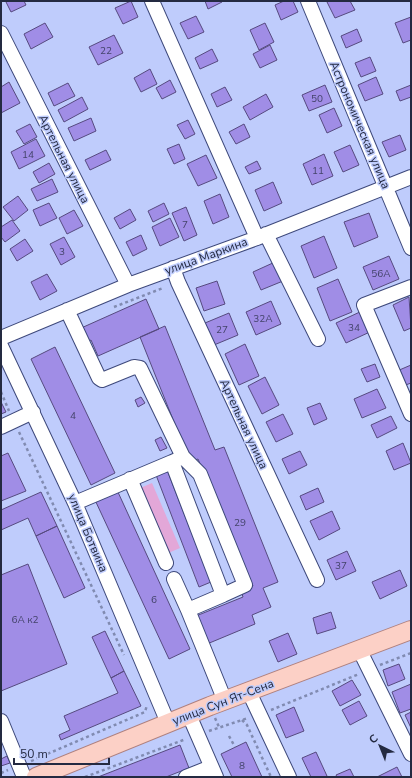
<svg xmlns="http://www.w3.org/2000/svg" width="412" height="778" font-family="'Nunito Sans',sans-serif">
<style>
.green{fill:#e3a7d8}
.building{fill:#a08de6;stroke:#564a7f}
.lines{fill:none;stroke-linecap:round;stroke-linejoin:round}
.minor-casing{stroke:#3e497b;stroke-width:16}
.major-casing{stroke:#af817f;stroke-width:20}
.path{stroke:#818bb1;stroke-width:2.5;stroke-dasharray:3 3;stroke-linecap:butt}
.minor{stroke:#fff;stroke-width:14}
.major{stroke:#fcd0c6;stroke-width:18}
.labels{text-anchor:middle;stroke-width:3;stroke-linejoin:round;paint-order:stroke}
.number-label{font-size:10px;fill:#43436a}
.street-label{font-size:12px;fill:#242a41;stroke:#bfccfc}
</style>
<rect width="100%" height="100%" fill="#bfccfc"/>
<path class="green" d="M152,483L180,548L166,554L138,489Z"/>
<path class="building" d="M8,1H24L26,5L11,12L6,2Z
M131,1L138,17L123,24L115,8Z
M205,1H221L222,2L208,9Z
M284,1H293L298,12L281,20L275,5Z
M330,1H350L355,10L335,18L327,2Z
M196,16L204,32L188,39L180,23Z
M411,17V40L403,43L395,23Z
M45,23L53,37L31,49L24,34Z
M265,23L274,42L259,50L250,30Z
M357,29L362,41L346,48L341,36Z
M114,35L123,53L98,65L89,47Z
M270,45L277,60L260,68L253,54Z
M212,49L218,61L200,69L195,58Z
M370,57L376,71L361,77L355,63Z
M150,69L157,84L141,92L134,78Z
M376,77L383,94L365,101L358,85Z
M170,80L176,92L162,99L156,88Z
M9,82L20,103L1,113V87Z
M68,83L75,96L54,106L48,93Z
M325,85L332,102L309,111L302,95Z
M411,85V97L400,101L396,91Z
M225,87L232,100L217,107L211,94Z
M266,94L273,107L250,120L243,107Z
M82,97L88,109L64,122L58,110Z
M334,108L342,126L327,133L319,115Z
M91,118L96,131L74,141L68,128Z
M188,120L195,134L185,139L177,125Z
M30,124L37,137L24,144L16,131Z
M244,124L250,137L236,144L229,132Z
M400,135L406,150L389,157L382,142Z
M36,139L45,156L19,169L11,152Z
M179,144L185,159L174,164L167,149Z
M350,145L359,165L343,172L334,152Z
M106,150L111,160L90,170L85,160Z
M324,154L333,176L312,185L303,164Z
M206,155L217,178L198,186L187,164Z
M257,161L261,169L249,174L245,167Z
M49,163L55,174L39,183L33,172Z
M52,179L58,192L37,201L31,189Z
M273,182L282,203L264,211L255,190Z
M220,194L229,217L213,224L204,201Z
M18,196L28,210L14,221L3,207Z
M49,203L57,218L40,226L33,210Z
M164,203L169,214L153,222L148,211Z
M186,207L197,235L184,241L172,213Z
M130,209L136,220L120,229L114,218Z
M74,210L83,226L67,234L59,218Z
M369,213L378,237L354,247L344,222Z
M170,218L179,237L160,246L152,227Z
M12,220L20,231L5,242L1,237V227Z
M141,235L147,249L133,256L126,242Z
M324,236L337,268L314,278L301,246Z
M64,237L75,257L61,265L50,244Z
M25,239L33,251L17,261L10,249Z
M389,256L399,279L373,290L363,267Z
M275,262L283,281L261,290L253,272Z
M47,274L57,291L40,300L31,282Z
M338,279L352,312L330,321L317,288Z
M217,281L225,304L204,311L196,288Z
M409,297L411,328L404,331L393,305Z
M146,299L159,329L98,356L91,340L85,343L79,329Z
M271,301L281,324L256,335L246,312Z
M362,311L372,331L346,343L336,323Z
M229,313L238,335L214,345L205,323Z
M165,326L215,450L224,447L278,582L263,588L271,607L252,615L255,624L207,644L196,616L243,597L241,591L253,586L198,459L190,462L140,337Z
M245,344L259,376L239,385L225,354Z
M55,347L115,473L91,485L31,359Z
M375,364L380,377L367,382L361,369Z
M411,365V383L403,386L397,371Z
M265,377L279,405L262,414L248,386Z
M377,389L386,408L362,418L354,399Z
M141,397L145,403L138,407L135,400Z
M1,402L6,412L1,414Z
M320,403L327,419L314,425L307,408Z
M283,414L293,434L276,442L266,422Z
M391,416L397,428L377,438L371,425Z
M161,437L167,448L160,451L155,440Z
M403,443L411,463L394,470L386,451Z
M300,451L307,465L289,474L282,459Z
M8,453L26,491L1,501V456Z
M167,470L211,582L199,587L156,475Z
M318,488L324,502L306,510L300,496Z
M117,490L190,649L169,659L95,500Z
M41,492L57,526L36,536L28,518L1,530V510Z
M332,511L340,529L319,540L310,521Z
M57,526L85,588L64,598L36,536Z
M347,551L356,571L336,580L327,560Z
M28,564L67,664L1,691V575Z
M400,570L407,586L380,599L372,582Z
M331,612L336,628L317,634L313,618Z
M105,631L124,671L111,678L92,637Z
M288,633L297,654L278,662L269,641Z
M399,664L405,679L388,686L383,670Z
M124,671L141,706L61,740L59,735L70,730L64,716L118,693L111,678Z
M352,680L361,695L340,706L332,691Z
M411,684V709L400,713L392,692Z
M359,701L367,716L350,725L342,710Z
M294,707L304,731L286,738L276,715Z
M411,712V728L405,715Z
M246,742L262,777H232L221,754Z
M180,745L189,768L166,777H98Z
M316,752L327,776L324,777H311L302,758Z
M7,756L10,763L1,766V759Z
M397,767L402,777H377Z
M350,769L354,777H337L336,775Z"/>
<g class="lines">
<defs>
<path id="minor" d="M152,1L257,238
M308,1L411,248
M1,33L128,285
M266,234L318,339
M173,268L178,282L317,580
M411,287L364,305L411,414
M67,310L99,378L102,380L134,367L140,368L183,457L172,462L223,595L188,610L225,701
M1,338L128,285L257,238L411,177
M1,346L75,503L168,723
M1,427L33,412
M183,457L200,474L245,585L223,595
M130,479L166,563
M75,503L172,462
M174,579L188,610
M359,649L411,754
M249,692L289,777
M189,715L216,777
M1,721L24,777
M186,777L211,767"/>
<path id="major" d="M36,777L210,706L411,630"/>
</defs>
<use href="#minor" class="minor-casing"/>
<use href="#major" class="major-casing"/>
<path class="path" d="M114,307L163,288
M1,392L9,411
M19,432L124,655
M380,665L411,653
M271,710L359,674
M215,718L219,727
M242,720L247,725L271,777
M209,731L248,718
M229,736L235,747
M31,761L145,712L147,705
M1,773L8,770
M85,777L186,739"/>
<use href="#minor" class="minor"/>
<use href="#major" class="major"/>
</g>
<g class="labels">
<g class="number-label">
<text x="106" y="54">22</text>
<text x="317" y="102">50</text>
<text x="28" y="158">14</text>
<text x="318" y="174">11</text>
<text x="185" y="228">7</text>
<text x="62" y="255">3</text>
<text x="381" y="277">56А</text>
<text x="263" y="322">32А</text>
<text x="354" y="331">34</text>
<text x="222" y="333">27</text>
<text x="73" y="419">4</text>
<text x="240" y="526">29</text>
<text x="341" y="569">37</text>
<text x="154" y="603">6</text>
<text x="25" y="623">6А к2</text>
<text x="242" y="769">8</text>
</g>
<g class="street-label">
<text transform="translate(360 125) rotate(67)" y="4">Астрономическая улица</text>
<text transform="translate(64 159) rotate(63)" y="4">Артельная улица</text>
<text transform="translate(206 256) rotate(-20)" y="4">улица Маркина</text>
<text transform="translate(244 424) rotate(65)" y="4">Артельная улица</text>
<text transform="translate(88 533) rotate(67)" y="4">улица Ботвина</text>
<text transform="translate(223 702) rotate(-21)" y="4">улица Сун Ят-Сена</text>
</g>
</g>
<rect width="412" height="778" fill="none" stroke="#242a41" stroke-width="4"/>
<g transform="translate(380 746) rotate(317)" stroke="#bfccfc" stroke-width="3" paint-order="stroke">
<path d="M0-3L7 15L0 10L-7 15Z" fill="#242a41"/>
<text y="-6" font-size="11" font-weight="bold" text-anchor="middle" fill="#242a41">С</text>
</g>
<path d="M14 758v6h95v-6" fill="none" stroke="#242a41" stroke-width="2"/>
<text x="20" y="758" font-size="12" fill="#242a41" stroke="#bfccfc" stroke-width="3" paint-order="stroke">50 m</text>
</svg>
